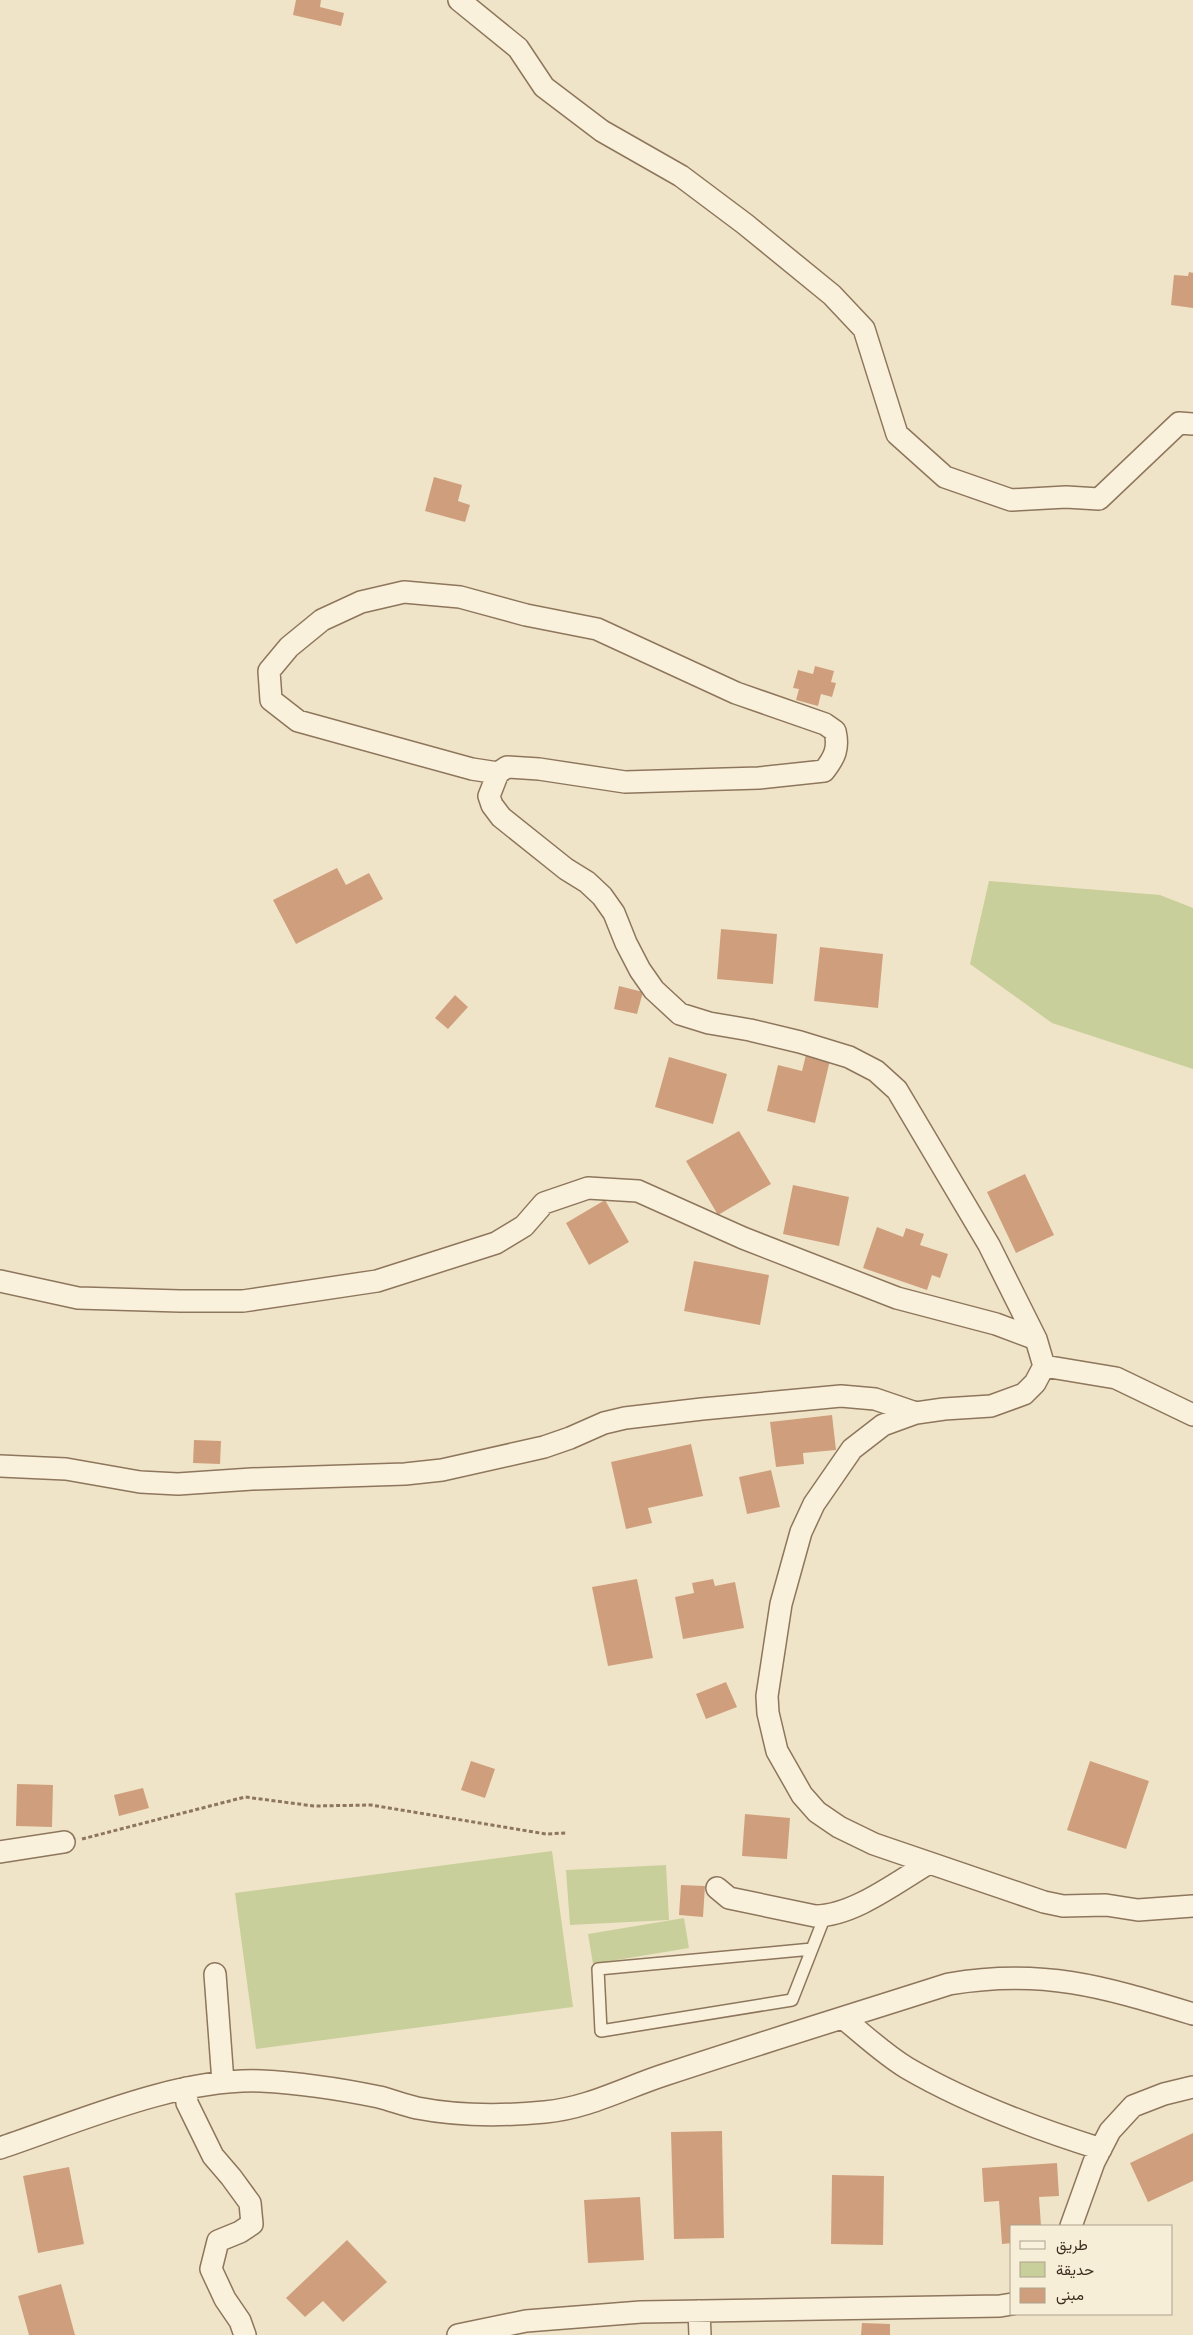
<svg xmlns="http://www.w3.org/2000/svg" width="1193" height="2335" font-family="'PT Serif',Vazirmatn,serif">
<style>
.green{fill:#c9cf9b}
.building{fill:#cf9f7d}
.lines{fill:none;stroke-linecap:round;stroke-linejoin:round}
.lane-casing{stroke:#8d765c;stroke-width:14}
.street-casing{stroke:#8d765c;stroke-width:24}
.path{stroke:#8d765c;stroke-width:3;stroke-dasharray:4 2.5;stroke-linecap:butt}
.lane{stroke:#faf1dc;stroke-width:11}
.street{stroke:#faf1dc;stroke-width:21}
</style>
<rect width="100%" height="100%" fill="#f0e4c8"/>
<path class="green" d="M989,881L1160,895L1193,908V1069L1052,1023L970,964Z
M552,1851L573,2007L256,2049L235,1893Z
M666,1865L669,1920L570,1925L566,1870Z
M684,1918L689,1948L593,1964L588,1934Z"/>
<path class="building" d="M296,0H321L320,7L344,13L341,26L293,15Z
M1189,272L1193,273V308L1171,305L1174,275L1188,276Z
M434,477L462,485L458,501L470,505L465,522L425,511Z
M815,666L834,671L831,682L836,683L832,697L821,694L818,706L796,700L799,689L793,688L798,670L813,674Z
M337,868L346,885L369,873L383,899L296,944L273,900Z
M721,929L777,934L773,984L717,979Z
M820,947L883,954L878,1008L814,1001Z
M619,986L643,992L637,1014L614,1009Z
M455,995L468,1007L448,1029L435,1018Z
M807,1051L831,1056L815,1123L767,1111L778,1065L802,1071Z
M669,1057L727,1074L713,1124L655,1107Z
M739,1131L771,1184L718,1215L686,1161Z
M1025,1174L1054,1235L1016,1253L987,1192Z
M793,1185L849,1197L839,1246L783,1234Z
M605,1200L629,1242L589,1265L566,1223Z
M877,1227L903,1237L906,1228L924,1234L920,1245L948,1254L940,1278L932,1275L927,1290L863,1268Z
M694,1261L769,1275L760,1325L684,1311Z
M832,1415L836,1450L803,1453L804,1464L776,1467L770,1422Z
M194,1440L221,1441L220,1464L193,1463Z
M691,1444L703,1496L648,1508L652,1523L626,1529L611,1462Z
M771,1470L780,1507L747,1514L739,1477Z
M637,1579L653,1658L608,1666L592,1587Z
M713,1579L715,1586L735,1582L744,1628L683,1639L675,1597L694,1593L692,1583Z
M726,1682L737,1707L706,1719L696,1694Z
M471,1761L495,1769L485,1798L461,1790Z
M1090,1761L1149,1781L1126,1849L1067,1830Z
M17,1784L53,1785L52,1827L16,1826Z
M143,1788L149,1808L119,1816L114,1795Z
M745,1814L790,1818L787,1859L742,1856Z
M681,1885L705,1886L703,1917L679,1915Z
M722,2131L724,2238L674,2239L671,2132Z
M1193,2133V2181L1148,2202L1130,2163Z
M1057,2163L1059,2196L1039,2197L1041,2226H1012V2243L1002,2244L999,2201L984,2202L982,2168Z
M69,2167L84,2244L38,2253L23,2176Z
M832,2175L884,2176L883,2245L831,2244Z
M640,2197L644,2260L588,2263L584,2200Z
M347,2240L387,2282L343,2322L323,2301L305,2317L286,2298Z
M61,2284L75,2335H29L18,2296Z
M862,2323L890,2324V2335H861Z"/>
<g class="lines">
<defs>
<path id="lane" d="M812,1949L598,1969L601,2031L792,2000L825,1916"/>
<path id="street" d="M459,0L518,48L544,87L602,131L681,176L745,224L832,295L864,329L897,434L945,477L1011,500L1066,497L1099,499L1179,423L1193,424
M498,773L472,769L298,721L271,700L269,671L289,647L322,620L361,602L404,592L460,597L526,615L597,629L736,693L825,724L835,731C839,748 835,757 824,771L759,778L625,782L539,769L507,767L498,773L489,796L492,805L501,817L566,869L587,882L602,896L614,913L626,943L640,970L654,990L680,1014L709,1023L750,1030L800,1042L849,1057L876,1071L897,1090L989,1245L1036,1339L1044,1366L1035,1383L1024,1394L991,1406L944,1409L916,1413L883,1425L852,1449L814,1504L801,1532L781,1604L767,1696L768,1713L777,1751L802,1795L817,1812L839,1827L874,1844L1044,1902L1063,1906L1106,1905L1138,1910L1193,1906
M0,1281L78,1298L180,1301H243L377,1281L496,1243L524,1226L544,1203L588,1188L638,1191L743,1238L897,1298L996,1324L1036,1339
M1044,1366L1116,1378L1193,1415
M0,1466L66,1469L140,1482L178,1484L252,1479L405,1474L442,1470L544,1447L570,1438L604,1423L625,1418L702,1409L841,1396L875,1399L916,1413
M0,1852L64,1842
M717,1888L729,1898L815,1916C853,1916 897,1882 929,1863
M215,1974L223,2082
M843,2018C864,2035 884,2054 907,2068C967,2103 1034,2128 1101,2149
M186,2088L187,2103L213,2156L231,2177L250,2203L252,2224L240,2232L218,2241L211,2269L225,2299L240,2321L245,2335
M0,2148C80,2121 177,2078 261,2081C301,2083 340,2089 379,2097C391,2100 404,2105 417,2108C458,2116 503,2116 545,2112C589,2108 626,2087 667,2074C761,2043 855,2014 949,1984C1043,1968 1104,1987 1193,2014
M1071,2226L1094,2162L1110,2131L1133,2106L1164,2094L1193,2087
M699,2311L700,2335
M458,2335L526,2321L641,2312L1000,2306L1012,2304"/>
</defs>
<use href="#lane" class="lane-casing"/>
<use href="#street" class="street-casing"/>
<path class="path" d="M82,1839L245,1797L314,1806L371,1805L546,1834L566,1833"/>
<use href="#lane" class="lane"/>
<use href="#street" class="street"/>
</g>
<rect x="1010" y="2225" width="162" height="90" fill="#f7eed8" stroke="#ada18e"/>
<rect x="1020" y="2241" width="25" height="8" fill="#faf1dc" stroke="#ada18e"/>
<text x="1056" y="2250" font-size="15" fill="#3d2e20">طريق</text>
<rect x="1020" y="2262" width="25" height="15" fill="#c9cf9b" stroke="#ada18e"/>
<text x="1056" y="2275" font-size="15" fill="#3d2e20">حديقة</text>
<rect x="1020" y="2288" width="25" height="15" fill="#cf9f7d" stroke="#ada18e"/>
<text x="1056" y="2300" font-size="15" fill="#3d2e20">مبنى</text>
</svg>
